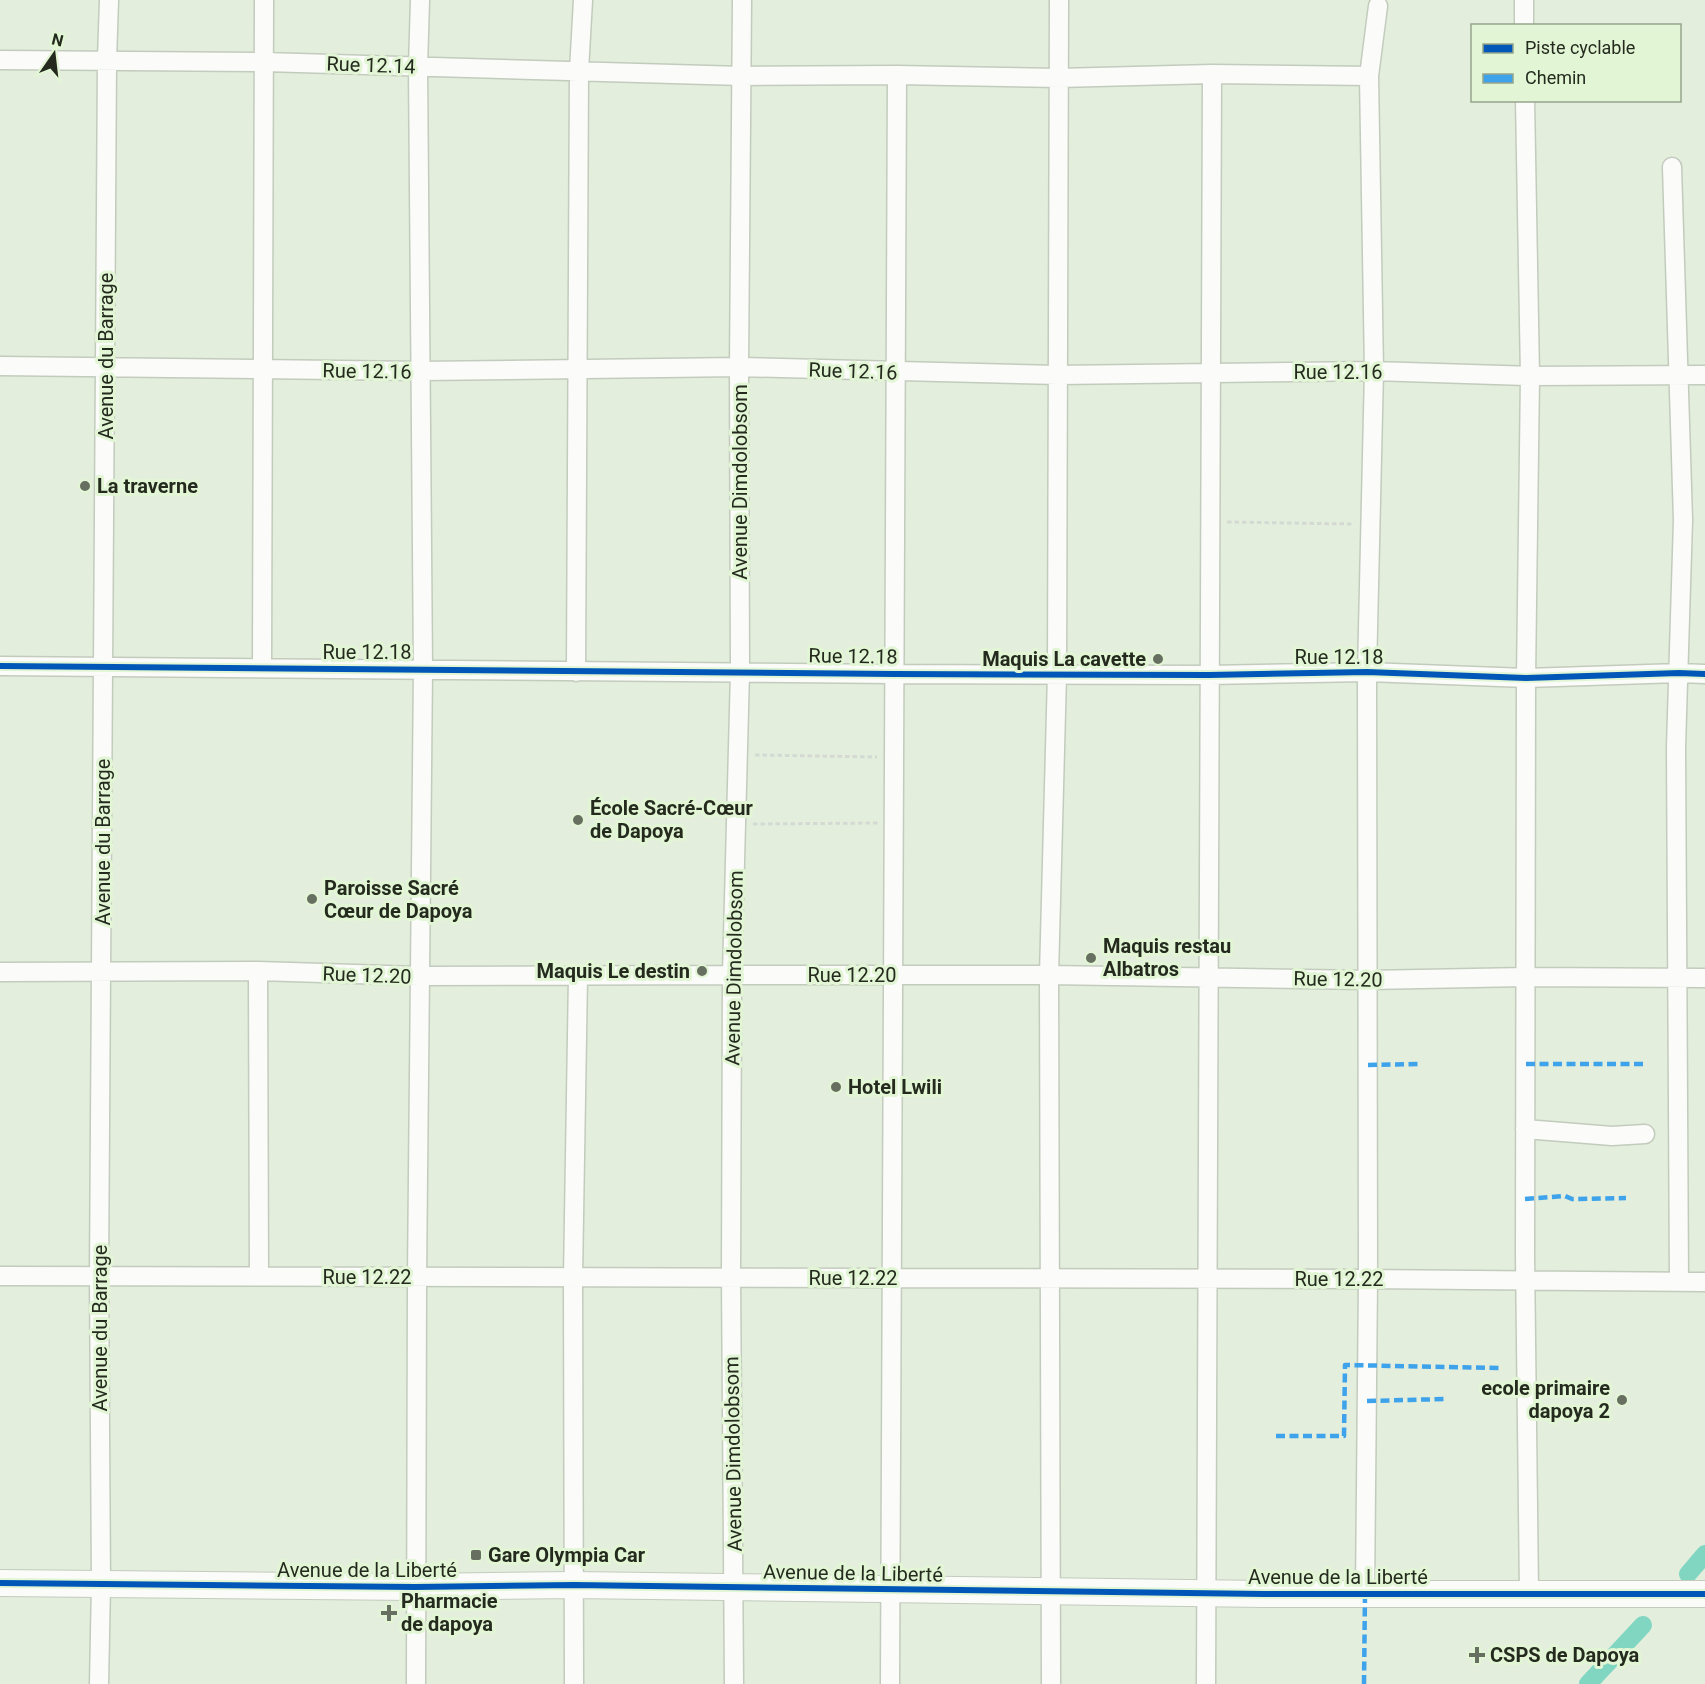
<svg xmlns="http://www.w3.org/2000/svg" width="1705" height="1684" font-family="Roboto,sans-serif">
<style>
.lines{fill:none;stroke-linecap:round;stroke-linejoin:round}
.canal{stroke:#81d6c2;stroke-width:18}
.street-casing{stroke:#c3cbbd;stroke-width:21}
.secondary-casing{stroke:#c3cbbd;stroke-width:28}
.path{stroke:#d5d9d4;stroke-width:3;stroke-dasharray:4.5 3;stroke-linecap:butt}
.street{stroke:#fbfcfa;stroke-width:18}
.secondary{stroke:#fbfcfa;stroke-width:26}
.quiet{stroke:#3ea3ea;stroke-width:4.5;stroke-dasharray:9 4.5;stroke-linecap:butt}
.cycleway-casing{stroke:#e2f6d5;stroke-width:10}
.cycleway{stroke:#0057b8;stroke-width:6}
.poi-dot{fill:#676f61;stroke:#e2f6d5;stroke-width:2}
.labels{text-anchor:middle;stroke-width:6;stroke-linejoin:round;paint-order:stroke}
.street-label{font-size:20px;fill:#242b1e;stroke:#e2f6d5}
.poi-label{font-size:20px;font-weight:bold;fill:#242b1e;stroke:#e2f6d5;text-anchor:start}
</style>
<rect width="100%" height="100%" fill="#e3eedd"/>
<g class="lines">
<path class="canal" d="M1688,1574L1705,1554
M1588,1684L1643,1625"/>
<defs>
<path id="street" d="M1524,1V26
M0,60L265,62L742,76L897,75L1059,78L1212,74L1369,76
M1525,100L1530,376L1526,678L1525,1256L1529,1593
M1672,167L1683,520L1676,747L1679,1282
M0,366L421,371L739,367L1058,375L1374,371L1530,376L1705,375
M0,666L894,674L1209,675L1367,672L1526,678L1679,673L1705,674
M262,668L264,0
M576,672L579,71L583,0
M258,971L259,1276
M0,972L258,971L419,976L732,975H1049L1368,980L1526,977L1705,978
M1525,1129L1612,1136L1645,1134
M0,1276L1368,1279L1705,1282
M1365,1594L1368,1279L1367,672L1374,371L1369,76L1378,6
M99,1684L101,1584L99,1276L107,60L109,0
M416,1684L417,1277L423,669L418,67L420,0
M574,1684L573,1277L578,976
M734,1684L731,1278L732,975L740,672L739,367L742,0
M890,1684L897,75
M1051,1684L1049,975L1057,674L1059,0
M1206,1684L1212,74"/>
<path id="secondary" d="M0,1583L415,1587L574,1585L1264,1594H1705"/>
</defs>
<use href="#street" class="street-casing"/>
<use href="#secondary" class="secondary-casing"/>
<path class="path" d="M1227,522L1352,524
M755,755L877,757
M753,824L878,823"/>
<use href="#street" class="street"/>
<use href="#secondary" class="secondary"/>
<path class="quiet" d="M1526,1064H1645
M1368,1065L1422,1064
M1525,1199L1565,1196L1572,1199L1626,1198
M1367,1401L1445,1399
M1276,1436H1344L1345,1365L1500,1368
M1364,1684L1365,1594"/>
<defs>
<path id="cycleway" d="M0,666L894,674L1209,675L1367,672L1526,678L1679,673L1705,674
M0,1583L415,1587L574,1585L1264,1594H1705"/>
</defs>
<use href="#cycleway" class="cycleway-casing"/>
<use href="#cycleway" class="cycleway"/>
</g>
<g class="poi-dot">
<circle cx="85" cy="486" r="6"/>
<circle cx="1158" cy="659" r="6"/>
<circle cx="578" cy="820" r="6"/>
<circle cx="312" cy="899" r="6"/>
<circle cx="1091" cy="958" r="6"/>
<circle cx="702" cy="971" r="6"/>
<circle cx="836" cy="1087" r="6"/>
<circle cx="1622" cy="1400" r="6"/>
<rect x="470" y="1549" width="12" height="12" rx="3"/>
<path d="M386 1604h6v6h6v6h-6v6h-6v-6h-6v-6h6z"/>
<path d="M1474 1646h6v6h6v6h-6v6h-6v-6h-6v-6h6z"/>
</g>
<g class="labels">
<g class="street-label">
<text transform="translate(371 65) rotate(2)" y="7">Rue 12.14</text>
<text transform="translate(106 356) rotate(-90)" y="7">Avenue du Barrage</text>
<text transform="translate(367 371) rotate(1)" y="7">Rue 12.16</text>
<text transform="translate(853 371) rotate(2)" y="7">Rue 12.16</text>
<text x="1338" y="379">Rue 12.16</text>
<text transform="translate(740 482) rotate(-90)" y="7">Avenue Dimdolobsom</text>
<text x="367" y="659">Rue 12.18</text>
<text transform="translate(853 656) rotate(1)" y="7">Rue 12.18</text>
<text x="1339" y="664">Rue 12.18</text>
<text transform="translate(103 842) rotate(-90)" y="7">Avenue du Barrage</text>
<text transform="translate(734 968) rotate(-89)" y="7">Avenue Dimdolobsom</text>
<text transform="translate(367 975) rotate(2)" y="7">Rue 12.20</text>
<text x="852" y="982">Rue 12.20</text>
<text transform="translate(1338 979) rotate(1)" y="7">Rue 12.20</text>
<text x="367" y="1284">Rue 12.22</text>
<text x="853" y="1285">Rue 12.22</text>
<text x="1339" y="1286">Rue 12.22</text>
<text transform="translate(100 1328) rotate(-90)" y="7">Avenue du Barrage</text>
<text transform="translate(733 1454) rotate(-91)" y="7">Avenue Dimdolobsom</text>
<text x="367" y="1577">Avenue de la Liberté</text>
<text transform="translate(853 1573) rotate(1)" y="7">Avenue de la Liberté</text>
<text x="1338" y="1584">Avenue de la Liberté</text>
</g>
<g class="poi-label">
<text x="97" y="493">La traverne</text>
<text x="1146" y="666" text-anchor="end">Maquis La cavette</text>
<text x="590" y="815">École Sacré-Cœur<tspan x="590" dy="23">de Dapoya</tspan></text>
<text x="324" y="895">Paroisse Sacré<tspan x="324" dy="23">Cœur de Dapoya</tspan></text>
<text x="1103" y="953">Maquis restau<tspan x="1103" dy="23">Albatros</tspan></text>
<text x="690" y="978" text-anchor="end">Maquis Le destin</text>
<text x="848" y="1094">Hotel Lwili</text>
<text x="1610" y="1395" text-anchor="end">ecole primaire<tspan x="1610" dy="23">dapoya 2</tspan></text>
<text x="488" y="1562">Gare Olympia Car</text>
<text x="401" y="1608">Pharmacie<tspan x="401" dy="23">de dapoya</tspan></text>
<text x="1490" y="1662">CSPS de Dapoya</text>
</g>
</g>
<rect x="1471" y="24" width="210" height="78" fill="#e2f6d5" stroke="#96a58c" stroke-width="1.5"/>
<rect x="1483" y="44" width="30" height="9" fill="#0057b8" stroke="#96a58c" stroke-width="1.5"/>
<text x="1525" y="54" font-size="18" fill="#242b1e">Piste cyclable</text>
<rect x="1483" y="74" width="30" height="9" fill="#3ea3ea" stroke="#96a58c" stroke-width="1.5"/>
<text x="1525" y="84" font-size="18" fill="#242b1e">Chemin</text>
<g transform="translate(54 54) rotate(14)" stroke="#e2f6d5" stroke-width="4.5" paint-order="stroke">
<path d="M0-4.5L10 22L0 15L-10 22Z" fill="#242b1e"/>
<text y="-9" font-size="16" font-weight="bold" text-anchor="middle" fill="#242b1e">N</text>
</g>
</svg>
